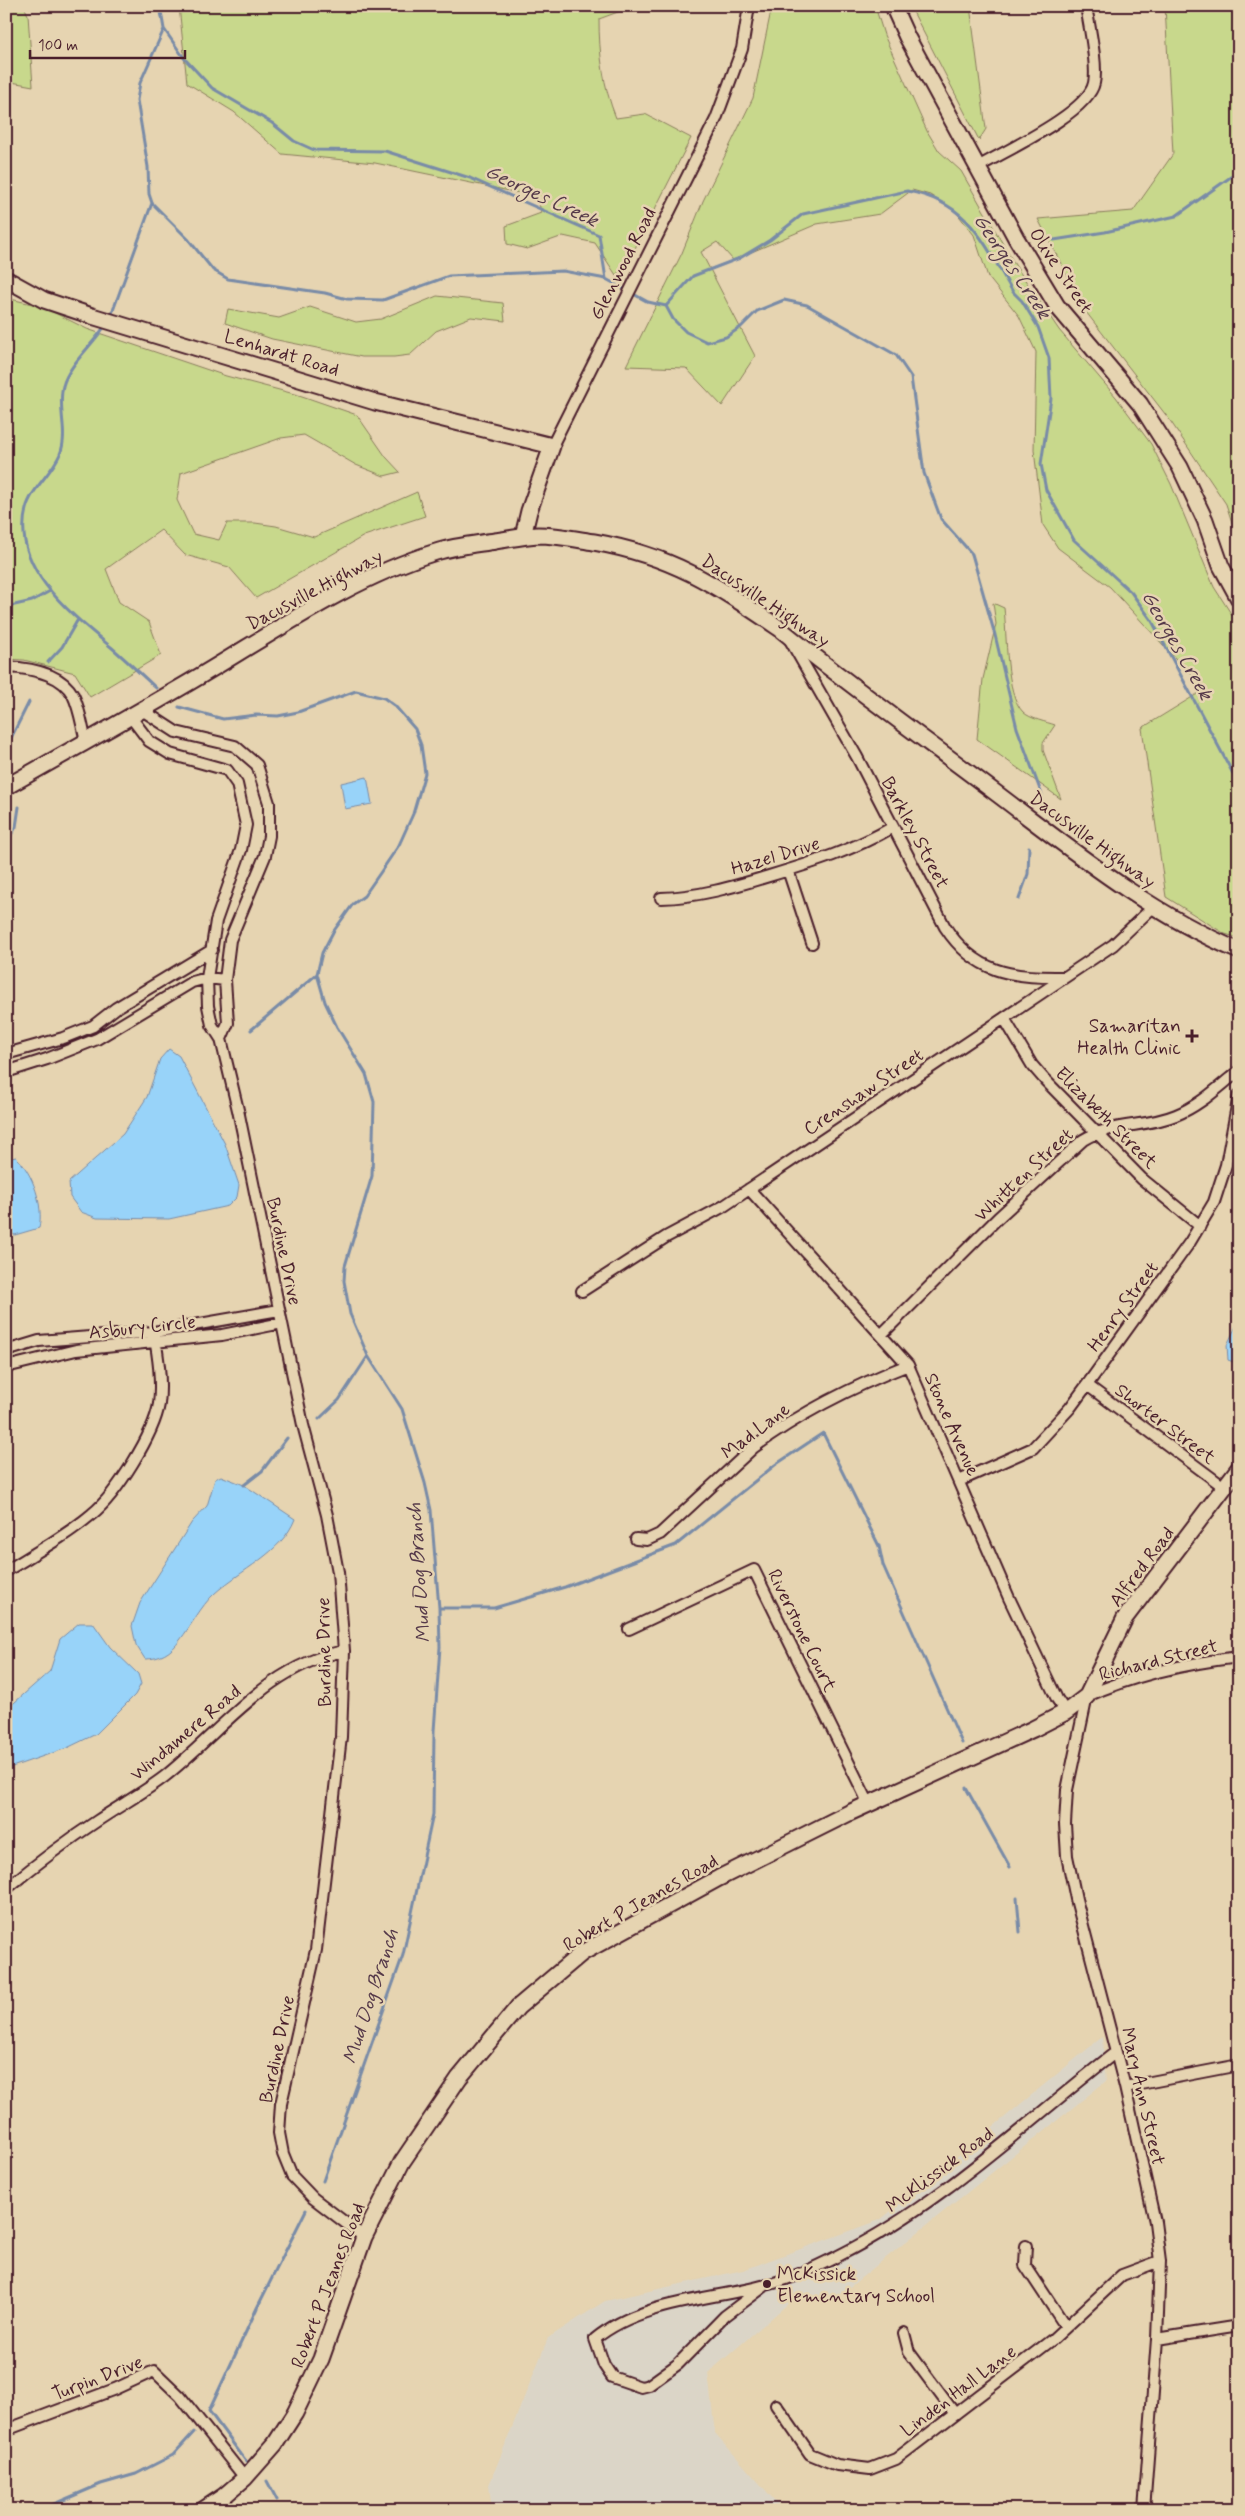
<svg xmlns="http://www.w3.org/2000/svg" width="1245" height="2516" font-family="Mynerve,sans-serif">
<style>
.built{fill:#dbd5c7}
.green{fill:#c8d88c;stroke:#897c5c}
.water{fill:#98d3f9;stroke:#798ba7}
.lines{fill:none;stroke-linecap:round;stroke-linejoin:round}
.stream{stroke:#798ba7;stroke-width:3}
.street-casing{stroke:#4a1f2b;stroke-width:14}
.secondary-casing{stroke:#4a1f2b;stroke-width:19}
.street{stroke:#e6d4b1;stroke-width:10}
.secondary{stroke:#e6d4b1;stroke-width:15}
.poi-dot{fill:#4a1f2b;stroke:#e6d4b1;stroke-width:2}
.labels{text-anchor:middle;stroke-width:5;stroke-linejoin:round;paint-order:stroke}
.street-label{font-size:19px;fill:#4a1f2b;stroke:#e6d4b1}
.poi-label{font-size:19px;fill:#4a1f2b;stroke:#e6d4b1;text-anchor:end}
.water-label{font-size:20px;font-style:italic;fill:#563a4a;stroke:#e6d4b1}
</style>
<rect width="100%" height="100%" fill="#e6d4b1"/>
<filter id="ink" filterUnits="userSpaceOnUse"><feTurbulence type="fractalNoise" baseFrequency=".02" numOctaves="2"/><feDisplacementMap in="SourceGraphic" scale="10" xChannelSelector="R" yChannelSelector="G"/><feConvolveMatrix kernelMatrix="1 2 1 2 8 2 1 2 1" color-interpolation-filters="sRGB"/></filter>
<g filter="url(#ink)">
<path class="built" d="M1102,2037L1106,2081L836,2298L790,2302L708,2373L715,2433L783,2510H492L489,2485L548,2338L605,2301L743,2270L880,2220Z"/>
<path class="green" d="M6,6H24L28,15L33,86L6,81Z
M179,6H634L599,19C599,53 603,86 616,118L645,114L691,138L628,262L616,275L595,243L563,236L527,249L507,244L506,226L541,213L538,197L375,163L282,154L234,112L187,83Z
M772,6H875L884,35L927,131L939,151L961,171L1015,265L1059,330L1116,397L1151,444L1171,484L1214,587L1239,626V938L1225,934L1166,897L1142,728L1207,688L1176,659L1110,587L1058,548L1043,525L1034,450L1036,352L1019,316L988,277L974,235L956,212L930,195L912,190L880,214L817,224L733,260L717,242L701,252L755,356L722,406L686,368L626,366L682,253L703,201L753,98Z
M910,6H970L986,129L979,140Z
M1165,6H1239V544L1226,504L1169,419L1086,312L1038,219L1133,211L1173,154Z
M437,296L503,303L505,321L471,317L436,331L410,355L394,357H362L272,339L225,323L228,309L279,318L310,307L356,322L381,319Z
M6,298L41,306L87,329L226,376L302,396L357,415L386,457L400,472L384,476L356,465L304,435L281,438L181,473L177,500L193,534L219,540L227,523H255L276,526L314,537L417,492L425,516L364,536L256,598L229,567L185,555L161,530L106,569L119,602L149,622L161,655L90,697L75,673L24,660L6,659Z
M993,603L1004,608C1007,634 1005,694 1023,712C1030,719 1047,722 1055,725L1043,743V750L1061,799L977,739L983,679L996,624Z"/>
<path class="water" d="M367,777L372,804L345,809L341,783Z
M169,1049L179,1056L225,1144L239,1185L237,1197L228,1206L169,1219L97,1218L81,1212L70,1197L69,1182L123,1134L147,1097L160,1059Z
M16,1157C33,1173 44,1206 39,1228L15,1235L6,1232V1159Z
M1239,1320V1364L1228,1360L1227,1345Z
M221,1476L244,1485L295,1519C282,1553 240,1570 214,1594C201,1606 191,1626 180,1640C171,1653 160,1659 145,1659L136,1645L132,1626L140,1603L192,1522L207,1506L215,1479Z
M79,1623H93L110,1647L138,1674L141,1684L135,1695L96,1734L67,1748L6,1769V1710L50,1671L60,1639Z"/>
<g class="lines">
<path class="stream" d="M160,6L164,29L184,58L212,88L272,123L294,141L314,150L385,151L470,178L599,235L606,279
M152,203L188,239L213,270L228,279L325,293L347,299L383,300L449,276L563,271L606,279L648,302L666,306
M1054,240L1105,232L1176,216L1239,171
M666,306L693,276L740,258L770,240L803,214L907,191C969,202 984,243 1013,292L1022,301L1038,327L1049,358L1051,398L1041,464L1046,490L1074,540L1131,592L1152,621L1239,785
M666,306L673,319L686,332L707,342L726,337L741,327L757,311L784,300L807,305L896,355L911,377L924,473L941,519L972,554L995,635L1017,728L1042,795
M111,316L152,203L149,194L148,167L137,100L140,83L164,29
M106,324C95,343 68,365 63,386C57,408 69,433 60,454C52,473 31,489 26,509C11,568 71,614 111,647C126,660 141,674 156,688
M6,607L32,601L50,591
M48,662L62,647L77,621
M179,707L223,719L256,715L278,716L298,712L356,691L384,698L395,706L415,729L421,745L425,773L413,814L399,845L380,873L364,896L353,904L333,932L322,953L317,974L325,1002L337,1027L366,1074L374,1102L372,1176L345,1266L344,1281L350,1314L368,1356L402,1409L425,1483L431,1510L439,1608L440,1647L434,1731L433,1814L403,1955L323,2181
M6,748L29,702
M6,843L16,827L19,807
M1019,899L1028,874L1029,847
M251,1030L317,974
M319,1419L339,1400L368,1356
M244,1485L262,1471L287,1438
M439,1608H494L565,1587L676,1545L775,1465L823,1433L879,1546L883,1565L962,1743
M966,1788L1010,1867
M1017,1898L1020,1932
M246,2461L209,2411L257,2308L306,2210
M267,2481L277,2500
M40,2510L101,2484L136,2474L173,2455L194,2432"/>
<defs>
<path id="street" d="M978,167C1005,151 1088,113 1094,83C1098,65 1089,25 1086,6
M552,446L716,119L742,49L749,6
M790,640L857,757L945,927C975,973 1012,978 1063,977
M6,667C29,668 61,673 73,695C80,709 82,727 86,741
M142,710L176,732L235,746L257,765L269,803V836L265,856L230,940L225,980L228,1023L221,1039
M130,716L149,741L170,754L227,770L237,784L246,825L241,850L216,921L207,978L208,1006L212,1025L221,1039L238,1110L303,1425L327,1515L338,1572L344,1651L341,1737L316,1950L281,2104L279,2133L283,2154L292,2176L313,2198L364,2237
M788,870L812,943
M661,898C698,897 733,887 769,876C812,863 854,850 893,827
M1004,1018L1032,1065L1045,1080L1142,1179L1200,1226
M6,1054L63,1038L93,1026L116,1008L212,950
M6,1072L47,1059L97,1039L192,982L207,978L225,980
M749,1189L908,1365L1009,1598L1057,1699L1066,1712
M582,1291L666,1237L724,1206L1113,945L1153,907
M882,1334L998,1218L1083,1140C1112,1122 1145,1128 1176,1115C1201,1105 1218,1087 1239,1071
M6,1351L39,1341L154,1332L279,1310
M6,1367L76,1350L222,1335L282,1323
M1087,1385L1224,1487
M959,1481L1033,1448L1070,1408L1087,1385L1190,1242L1214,1202L1226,1165L1239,1095
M636,1539L647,1540L660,1534L753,1448C800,1413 854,1386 908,1365
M6,1571C35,1553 66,1536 92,1514C116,1495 154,1434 159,1404C162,1380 158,1356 154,1332
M629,1629L754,1570L869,1804
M6,1889C35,1865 65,1842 97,1821C119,1806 143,1793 164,1777C222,1731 267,1666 344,1651
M1125,2087L1239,2065
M1026,2246L1025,2265L1066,2327
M766,2285L725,2316L678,2364L649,2385L641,2387L612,2377L604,2365L595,2339C641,2301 711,2300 766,2285C792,2279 816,2267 840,2255C942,2204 1026,2122 1116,2052
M904,2333L909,2352L955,2414
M1157,2339L1239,2326
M776,2405L810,2454L837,2465L870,2469L896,2459L1053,2339L1122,2275L1160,2261
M6,2430L115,2389L154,2371L180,2396L245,2478
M1144,2510L1157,2339L1160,2261L1155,2222L1125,2087L1076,1899L1067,1856L1065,1824L1067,1790L1087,1696C1134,1675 1188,1663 1239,1657"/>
<path id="secondary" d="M893,6L907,37L1016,238L1057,306L1140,404L1180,467L1205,520L1221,566L1239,599
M6,279L44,300L92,316L375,402L552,446L529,511L523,536
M6,787C71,750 136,714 200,676C276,631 351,578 436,552C455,546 476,544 495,541C509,539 524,536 538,535C556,535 575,539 594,542C673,556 714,584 779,628C849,685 923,738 996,793C1073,851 1149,913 1239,951
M203,2510L224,2496L245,2478L275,2444L295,2413L321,2359L364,2237L402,2162L459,2078L518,2007L582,1953L719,1878L849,1813L1033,1729L1066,1712L1087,1696L1125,1618L1239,1468"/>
</defs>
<use href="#street" class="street-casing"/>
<use href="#secondary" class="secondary-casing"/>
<use href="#street" class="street"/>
<use href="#secondary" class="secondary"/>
</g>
</g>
<g class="poi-dot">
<path d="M1189.5 1028.5h5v5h5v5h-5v5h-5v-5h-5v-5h5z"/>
<circle cx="767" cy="2284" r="5"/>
</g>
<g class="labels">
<g class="street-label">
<text transform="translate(622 263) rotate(-63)" y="7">Glenwood Road</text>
<text transform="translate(1062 270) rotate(56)" y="7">Olive Street</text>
<text transform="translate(282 352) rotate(17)" y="7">Lenhardt Road</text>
<text transform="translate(314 589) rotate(-28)" y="7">Dacusville Highway</text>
<text transform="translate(766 600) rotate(34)" y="7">Dacusville Highway</text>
<text transform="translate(916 832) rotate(62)" y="7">Barkley Street</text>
<text transform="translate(1093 839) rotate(36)" y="7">Dacusville Highway</text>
<text transform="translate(775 855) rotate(-17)" y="7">Hazel Drive</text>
<text transform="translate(863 1091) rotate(-34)" y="7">Crenshaw Street</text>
<text transform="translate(1107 1117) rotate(45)" y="7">Elizabeth Street</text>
<text transform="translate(1023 1174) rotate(-43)" y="7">Whitten Street</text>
<text transform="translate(285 1251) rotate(78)" y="7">Burdine Drive</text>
<text transform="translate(1122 1306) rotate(-54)" y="7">Henry Street</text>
<text transform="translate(142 1326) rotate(-6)" y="7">Asbury Circle</text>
<text transform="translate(1166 1423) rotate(37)" y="7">Shorter Street</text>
<text transform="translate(953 1424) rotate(66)" y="7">Stone Avenue</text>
<text transform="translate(755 1430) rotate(-37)" y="7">Mad Lane</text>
<text transform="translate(1141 1566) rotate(-53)" y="7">Alfred Road</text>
<text transform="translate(803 1630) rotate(64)" y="7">Riverstone Court</text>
<text transform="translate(323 1652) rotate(-91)" y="7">Burdine Drive</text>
<text transform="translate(1158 1659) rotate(-14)" y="7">Richard Street</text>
<text transform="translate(185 1732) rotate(-40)" y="7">Windamere Road</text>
<text transform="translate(640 1902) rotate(-30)" y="7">Robert P Jeanes Road</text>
<text transform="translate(276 2049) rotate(-78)" y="7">Burdine Drive</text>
<text transform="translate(1144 2096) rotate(77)" y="7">Mary Ann Street</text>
<text transform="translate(939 2169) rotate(-37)" y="7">McKlissick Road</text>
<text transform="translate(327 2285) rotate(-69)" y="7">Robert P Jeanes Road</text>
<text transform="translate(97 2377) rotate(-21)" y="7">Turpin Drive</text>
<text transform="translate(958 2390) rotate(-37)" y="7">Linden Hall Lane</text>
</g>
<g class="poi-label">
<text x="1181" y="1032">Samaritan<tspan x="1181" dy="22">Health Clinic</tspan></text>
<text x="777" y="2280" text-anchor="start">McKissick<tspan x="777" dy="22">Elementary School</tspan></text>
</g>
<g class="water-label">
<text transform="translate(542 195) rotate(25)" y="7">Georges Creek</text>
<text transform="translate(1013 266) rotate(56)" y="7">Georges Creek</text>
<text transform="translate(1178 645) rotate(60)" y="7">Georges Creek</text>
<text transform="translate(418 1573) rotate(-94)" y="7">Mud Dog Branch</text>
<text transform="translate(370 1996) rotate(-72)" y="7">Mud Dog Branch</text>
</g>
</g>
<rect width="1245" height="2516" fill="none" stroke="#e6d4b1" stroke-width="25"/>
<rect x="12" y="12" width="1220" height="2491" fill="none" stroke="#4a1f2b" stroke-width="2" filter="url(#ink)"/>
<path d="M30 50v8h155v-8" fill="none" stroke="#4a1f2b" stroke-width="2.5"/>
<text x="38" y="50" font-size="15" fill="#4a1f2b" stroke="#e6d4b1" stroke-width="4" paint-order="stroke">100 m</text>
</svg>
